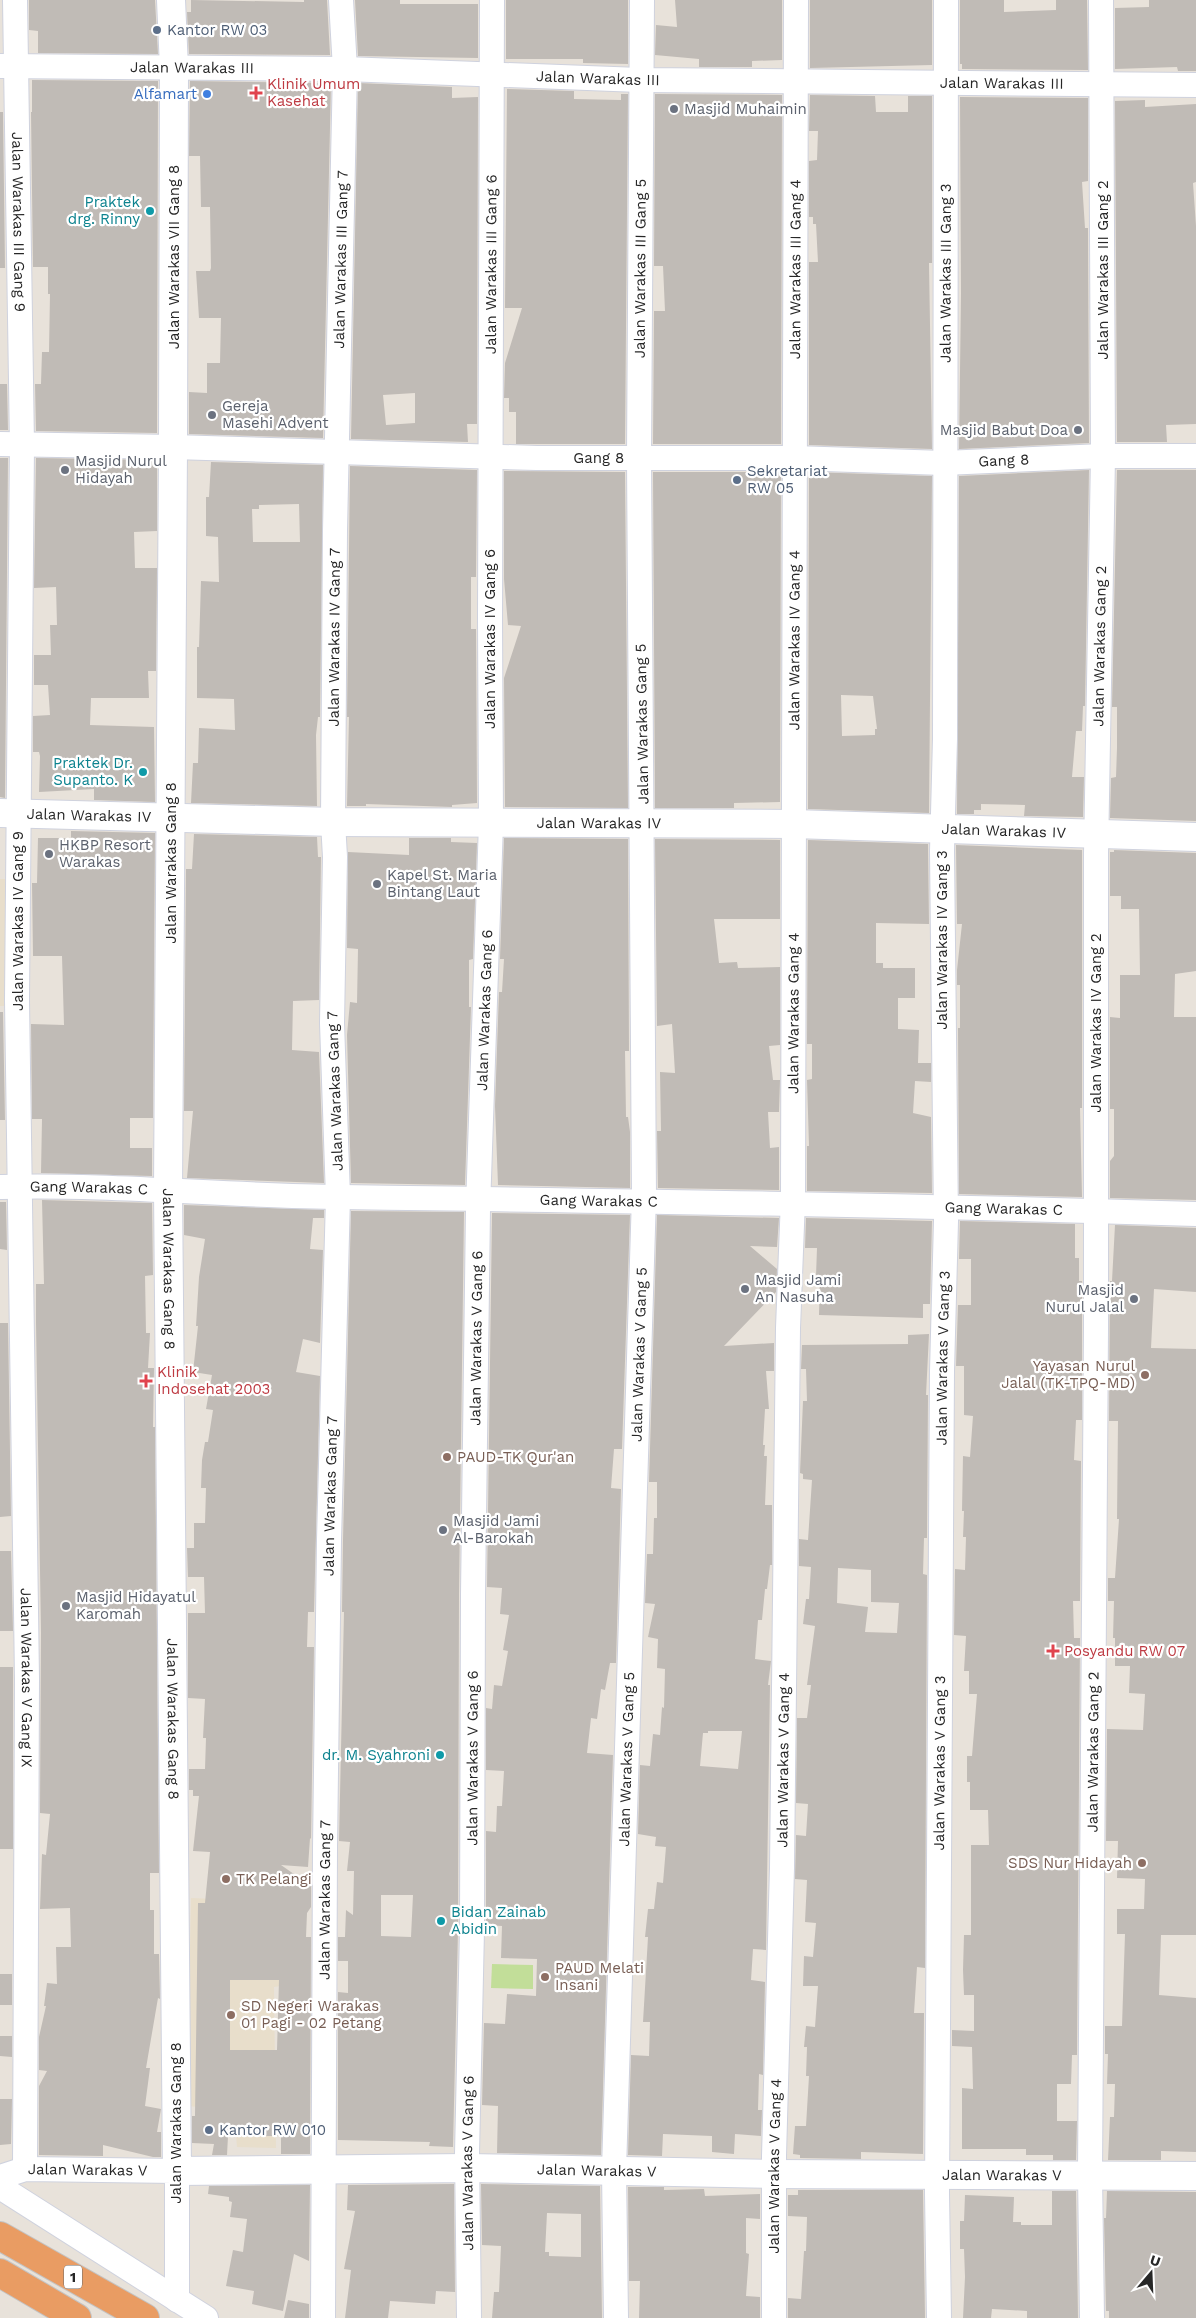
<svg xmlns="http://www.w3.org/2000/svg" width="1196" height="2318" font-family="'Work Sans',sans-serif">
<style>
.education{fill:#e8decb}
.pitch{fill:#c2de99}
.building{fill:#c0bbb6;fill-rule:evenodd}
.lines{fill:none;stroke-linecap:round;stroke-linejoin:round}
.street-casing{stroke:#cfd2de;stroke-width:26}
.secondary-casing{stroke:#cfd2de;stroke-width:30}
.highway-casing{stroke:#c3c3c3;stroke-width:30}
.street{stroke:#fff;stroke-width:24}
.secondary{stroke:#fff;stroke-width:28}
.highway{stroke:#e99c63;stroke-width:28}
.service-dot{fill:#5c6f8a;stroke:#fff;stroke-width:2}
.health-dot{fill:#e0444e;stroke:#fff;stroke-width:2}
.shop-dot{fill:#3f7fe0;stroke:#fff;stroke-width:2}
.worship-dot{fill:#6b7280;stroke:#fff;stroke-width:2}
.culture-dot{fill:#0f9aa8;stroke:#fff;stroke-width:2}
.education-dot{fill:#8d6e63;stroke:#fff;stroke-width:2}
.labels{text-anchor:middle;stroke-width:4.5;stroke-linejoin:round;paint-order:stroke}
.shield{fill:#fff;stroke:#686868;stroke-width:1}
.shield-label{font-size:14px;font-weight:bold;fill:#272727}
.service-label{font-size:15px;fill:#4e5e75;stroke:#fff;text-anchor:start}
.street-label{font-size:15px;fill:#272727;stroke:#fff}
.health-label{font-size:15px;fill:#be3a42;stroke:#fff;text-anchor:start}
.shop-label{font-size:15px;fill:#366cbe;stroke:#fff;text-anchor:end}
.worship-label{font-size:15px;fill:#5b616d;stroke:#fff;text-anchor:start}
.culture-label{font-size:15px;fill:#0d838f;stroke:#fff;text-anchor:end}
.education-label{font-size:15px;fill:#785e54;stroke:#fff;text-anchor:start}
</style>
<rect width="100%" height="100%" fill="#e8e2da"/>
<path class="education" d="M0,879H9L8,1006H0Z
M191,1898L282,1902L280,1986L274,1987L276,2148L237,2147L234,2110L187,2106Z"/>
<path class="pitch" d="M492,1964L533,1965V1989L491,1988Z"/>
<path class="building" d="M29,0H155L158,54L38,53V31L29,30Z
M191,0L304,2V0H327L330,55L189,54L187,12H191Z
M355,0H400V4H478V58L358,56Z
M506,0H628V64L583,63V59H506Z
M675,0H782V60L752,61V67H699V59L655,55L656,25L677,27Z
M810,0H932V65L810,68Z
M960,0H1004V12L1056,10V0H1087L1088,70L962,69V64H960Z
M1149,0H1196V71H1178L1177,67L1115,69V8L1149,7Z
M32,80L158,81L157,433L36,431L35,384H41L42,352H49L50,294H48V267H33L31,112H32Z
M190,81L331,83L323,438L189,434V392L207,393V363H220L221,318H199L196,271H210L211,268L210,207H201L200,156H189Z
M358,83L452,87V98L478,97L477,424H467L468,442L351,439ZM415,393V423L386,425L383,395Z
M507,89L574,91V99L621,100V94H628L625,444H516V412H509V398H504L505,363L522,308H505Z
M655,94L782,95L781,444H653L654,311H665L663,266H654Z
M810,95L875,96L876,112H908V96H932V263H929L932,449L809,445V262H818L816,224H813V217H809V161L817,160L818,131H809Z
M960,97L1088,98V181L1082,182L1085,228H1088L1089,443L959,449L961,293Z
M1145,100V107L1196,104V182L1193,183L1196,226V424L1166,425L1167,442H1117L1115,101Z
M0,112H3L5,268H0Z
M0,384H7L8,430H0Z
M0,458H8L5,798L0,797Z
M36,458L157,460V531L134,532L135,568H157L156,671H148L149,698H91L90,725L154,727L155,802L94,800V789L39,792L40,756L39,752H33V716L50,715L48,685H34V655H51L50,625H57L56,587L34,588Z
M211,462L323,465L320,717H318L316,735L317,806L191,803L193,763H198L199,728L235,730L234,699L197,698V647H199L201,581L219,582L218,537L206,536V497H209ZM299,504L300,542H253L252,509H259V505Z
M350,466L477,470L476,577H471V629H476L477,803L452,805V807L366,804V806H347L349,717H347Z
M1089,470L1085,706H1083L1082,731H1076L1072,777H1084L1083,817L1024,816L1025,805L981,804V810H974V814H957L959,476Z
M1117,470H1196V821L1110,818L1111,778L1116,777L1117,748V707H1112Z
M504,471L625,472L628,808L505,807L504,678L521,626L508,625L504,579Z
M653,472H781L780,802L734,803V808H655Z
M809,472L932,476L929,813L808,809ZM841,695L873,696L877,729H875V735L842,736Z
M71,831L155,833L153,1118H130V1148H152V1176L41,1173L42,1119H32L31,1024L64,1025L62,956H33L32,883H37L38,838H71Z
M194,834L317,837L318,857H321L319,1000L293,1001L292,1050L319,1052L324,1183L187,1178L193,1111H184L186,869H192Z
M409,838H451V842L477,843L473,959L469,960V1007H471L465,1185L351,1183L347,1035L350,1002L357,1003L358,949L347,948L348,852L409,855Z
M504,838L628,839L629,1051H625L626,1117H628L630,1132V1188L498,1185L495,1106L499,992H502L504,959H500Z
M655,839L780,840V919H714L719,963L737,962L738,968L780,967V1045L769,1046L773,1080H780L779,1112H768L770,1148L779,1147V1190L658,1188L657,1131H661L660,1072L675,1073L672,1024L657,1026Z
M808,840L928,844L929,924L876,923V963H883V968H915V998H898V1029L919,1030L918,1063H931V1082L915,1081L913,1113L931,1117L932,1193L807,1191V1146H809L807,1080L812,1079V1044H807Z
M956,845L1082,850V1108H1080L1082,1197L959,1194L958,1028H960V985H957V970L962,924H957Z
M1114,850L1196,853V971L1175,974L1174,1017H1196V1200L1110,1198V1161L1114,1156V1109H1110V1017L1120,1018V975H1140L1139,909H1121V896H1110V852H1114Z
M0,1012H3L5,1120H0Z
M42,1200L152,1203L153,1275L145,1276L146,1333H150L148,1368H154L153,1427H155L159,1873H150V1910H154V1954H159L160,1999L158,1998L146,2068H150L145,2106L161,2109L157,2132H161V2157H153L103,2145V2156L39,2155V2086L47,2071L39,2070V2037L46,2006H44L47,1983L57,1984L56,1947H71L70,1908L40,1909L42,1854L46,1855L50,1814L40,1813L41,1632L36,1322V1284H44Z
M0,1202H6L7,1250L0,1249Z
M184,1205L324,1210V1218H313L310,1249L323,1250L320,1343L303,1339L296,1372L320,1376L314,1612H308L307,1647H314L311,1839L310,1838L308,1867L281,1865L311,1886V1907L307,1913L306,1937H311L310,2154H281V2136H228L227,2155H212L214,2144L192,2143V2116H195L198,1903H205L210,1852L193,1851L199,1796H193V1790H189V1769H205L206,1738H203L205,1699L188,1698V1613H205L204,1577H188L187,1548H194V1523H205L206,1488H201L202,1460L205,1442H208L213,1410L206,1409L212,1375L193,1372L198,1326H196L199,1277L205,1239L184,1235ZM230,1980H279L277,2050H230Z
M351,1211L464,1212L459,1595L458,1930L453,2147L429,2146L430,2142L338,2140V1992L348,1993V1961H338V1937H345L346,1910L353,1915L354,1871H347L350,1842L339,1841L344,1612H342L343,1540ZM381,1895H413L411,1937L381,1936Z
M492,1213L630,1215L622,1449H614L611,1488L621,1489L616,1663H610L605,1690L601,1689L597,1719L591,1718L587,1753L613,1755L601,2155L497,2153L498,2106L482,2105L484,2023L505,2024L507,1994L536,1996L537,1959L501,1958L502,1926L486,1925V1831L496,1832L497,1806H502L504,1771L486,1770V1708L492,1709L494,1685L502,1686L508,1651L503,1650L509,1615L500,1614L502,1588L487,1587Z
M657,1215L779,1218L777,1247L750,1246L777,1269L776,1292L724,1346L774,1343V1371H766L769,1409H765L763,1445H765L764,1456H767L765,1505H772V1565H770L767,1589H765L762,1620H758L755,1659L771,1661L768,1685H770L766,1950L753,1949L751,1980L765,1982L763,2075L759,2074L758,2110H762L761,2136L735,2134L734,2154L712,2152V2136L663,2134L662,2156L628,2155L631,2055L649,2056L650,2022H643L648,1937H645L648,1909H654L657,1882L663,1883L666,1847L655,1846L656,1837L638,1834L640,1765L650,1766L653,1734L660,1735L662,1707L664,1708L665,1669L657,1668L658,1639L648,1637L655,1604L645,1603L647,1554H653L654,1518H657V1482H649ZM708,1731H742L738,1769L700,1766L703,1733H708Z
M806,1218L932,1221L930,1304H923V1318L819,1315L820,1276H816L817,1248H805Z
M960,1221L1075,1224V1258H1079V1281H1082V1420H1076L1074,1460L1081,1461L1080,1601H1073L1074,1638H1080L1077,2055H1072L1071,2084H1057V2121H1077L1076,2160H1053V2155H1026V2149H962V2088L973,2089L972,2047L952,2046V2030L974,2031V1995H964L963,1970L964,1935H971V1845H989L988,1810H970V1782H967V1756H972L977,1694H969V1671H964L966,1636L954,1635L955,1569L965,1570L966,1537H963L964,1511H962L963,1456L970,1457L973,1416L964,1415V1366H956L958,1305H971V1259H959Z
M1115,1225L1196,1228V1292L1154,1289L1151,1348L1196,1349V1935H1161L1159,1995L1196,1998V2152L1161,2151V2160H1108L1110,2117H1114L1115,2084H1107L1108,2054H1105V2026H1122L1125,1934H1117V1909H1144L1145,1879L1117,1878L1118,1841H1106L1107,1729L1143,1730L1145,1694L1129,1693L1130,1666H1115V1638H1113L1114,1601H1108V1578H1115L1119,1519H1117L1118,1421H1109L1110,1281H1112Z
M0,1323H8L11,1516L0,1517Z
M929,1334L926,1395H928L927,1538H924L923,1574L927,1575L925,1968L917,1967L914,2013H924L923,2154L861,2152V2159L800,2158V2155L793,2154L795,2126H806L809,2076H806L807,2047H804L806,2026L815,2027L818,1986H803L804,1956L813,1957L816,1923L805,1922L807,1880L795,1879L796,1835L806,1836L808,1804L796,1803L797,1718H807L811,1685H807L815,1626L803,1624L806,1599H809L811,1567L799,1566V1539L808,1540L812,1480L803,1479V1474L800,1473L803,1401H807L806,1369H801L802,1345L908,1344V1335ZM838,1568L871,1570V1602L899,1603L897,1633L865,1632L868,1607L837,1603Z
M0,1551H11L13,1631H0Z
M0,1667H13V1849H0Z
M0,1974H12V2005H0Z
M0,2036H12V2057L0,2056Z
M0,2099H12L11,2144L0,2145Z
M454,2184L455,2292L436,2291L435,2304L390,2301L388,2318H345L351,2270L344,2269L355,2211L347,2210L348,2185Z
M481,2184L600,2186L602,2318H492L494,2292H499L501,2246L482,2245ZM547,2213L581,2214V2257L549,2256V2252H545Z
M310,2185L309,2261L294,2254L283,2311L252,2304L254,2291L226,2286L233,2250L243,2252L247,2219L230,2217L232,2202L229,2201V2197L208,2194L209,2186Z
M628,2187H664V2190L704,2189L705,2196L760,2194V2219L746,2218V2253L749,2254L746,2296L760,2297V2318H639L640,2281H629Z
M798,2190H923L925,2318H788V2298L801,2299L804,2251H806L807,2217L788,2216V2195H798Z
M1052,2191H1076L1078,2318H1027V2311L992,2309L991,2318H963L965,2277L964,2249H960V2221H964L965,2195L1014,2197L1013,2222H1021V2225H1052Z
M1107,2191L1196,2192V2318H1109V2311H1106L1104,2218H1106Z
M288,2300L309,2304V2318H284Z"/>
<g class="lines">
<defs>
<g id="street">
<path id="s1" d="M15,0L22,445L17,1000L27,1679L25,2169"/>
<path id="s2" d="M0,66L345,69L640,80L1196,85"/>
<path id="s3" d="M0,444L173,447L537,458H794L944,463L1103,456H1196"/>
<path id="s4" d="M0,1187C114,1184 228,1196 342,1197C627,1201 912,1205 1196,1214"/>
<path id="s5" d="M0,2177L25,2169L177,2171V2300"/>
<path d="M0,2187L206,2318"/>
<path id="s6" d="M323,2318L325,1848L329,1540L338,1197L332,1023L335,857L333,822L335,530L345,69L341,0"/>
<path id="s7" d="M469,2318L467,2154L472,1930L473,1595L478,1208L491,823L490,618L492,0"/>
<path id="s8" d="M616,2318L614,2170L644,1196L639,457L642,0"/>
<path id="s9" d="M774,2318V2156L782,1868L788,1328L793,1199L796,0"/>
<path id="s10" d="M939,2318L937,2193L942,1371L946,1221L942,851L945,739L946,0"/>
<path id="s11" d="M1092,2318L1090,2174L1096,1328V854L1103,456L1101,0"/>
</g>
<g id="secondary">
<path id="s12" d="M171,0L174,68L173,447L168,1190L177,2171L467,2168L774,2174L1196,2176"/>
<path id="s13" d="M0,813L333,822L794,824L1196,837"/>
</g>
<path id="highway" d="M0,2236L145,2318
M0,2273L77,2318"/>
</defs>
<use href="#street" class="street-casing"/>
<use href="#secondary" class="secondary-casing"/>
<use href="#highway" class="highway-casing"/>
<use href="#street" class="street"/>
<use href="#secondary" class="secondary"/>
<use href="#highway" class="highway"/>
</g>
<g class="service-dot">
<circle cx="157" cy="30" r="5"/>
<circle cx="737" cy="480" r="5"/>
<circle cx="209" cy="2130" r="5"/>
</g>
<g class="health-dot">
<path d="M253.5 85.5h5v5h5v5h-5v5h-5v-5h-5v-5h5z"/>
<path d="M143.5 1373.5h5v5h5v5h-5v5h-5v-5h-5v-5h5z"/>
<path d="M1050.5 1643.5h5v5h5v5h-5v5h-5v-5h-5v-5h5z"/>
</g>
<circle class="shop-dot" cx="207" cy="94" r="5"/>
<g class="worship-dot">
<circle cx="674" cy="109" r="5"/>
<circle cx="212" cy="415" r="5"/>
<circle cx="1078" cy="430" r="5"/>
<circle cx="65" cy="470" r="5"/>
<circle cx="49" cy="854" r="5"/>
<circle cx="377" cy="884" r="5"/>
<circle cx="745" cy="1289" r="5"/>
<circle cx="1134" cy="1299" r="5"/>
<circle cx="443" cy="1530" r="5"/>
<circle cx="66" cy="1606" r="5"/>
</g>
<g class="culture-dot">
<circle cx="150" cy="211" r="5"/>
<circle cx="143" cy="772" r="5"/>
<circle cx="440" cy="1755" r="5"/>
<circle cx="441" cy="1921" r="5"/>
</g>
<g class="education-dot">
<circle cx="1145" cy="1375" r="5"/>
<circle cx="447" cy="1457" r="5"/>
<circle cx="1142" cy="1863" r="5"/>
<circle cx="226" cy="1879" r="5"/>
<circle cx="545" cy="1977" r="5"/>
<circle cx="231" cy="2015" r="5"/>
</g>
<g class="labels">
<rect class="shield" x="64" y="2265.5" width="18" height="23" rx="4"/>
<g class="shield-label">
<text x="73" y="2282">1</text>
</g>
<g class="service-label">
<text x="167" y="35">Kantor RW 03</text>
<text x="747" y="476">Sekretariat<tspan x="747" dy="17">RW 05</tspan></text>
<text x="219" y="2135">Kantor RW 010</text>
</g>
<g class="street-label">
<text dy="5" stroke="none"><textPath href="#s2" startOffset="192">Jalan Warakas III</textPath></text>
<text dy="5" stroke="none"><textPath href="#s2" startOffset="598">Jalan Warakas III</textPath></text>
<text dy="5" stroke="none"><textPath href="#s2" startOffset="1002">Jalan Warakas III</textPath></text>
<text dy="5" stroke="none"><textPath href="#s1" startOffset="222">Jalan Warakas III Gang 9</textPath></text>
<text transform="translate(174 257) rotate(-90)" y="5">Jalan Warakas VII Gang 8</text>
<text dy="5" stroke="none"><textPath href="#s6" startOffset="2059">Jalan Warakas III Gang 7</textPath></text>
<text dy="5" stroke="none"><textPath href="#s7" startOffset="2054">Jalan Warakas III Gang 6</textPath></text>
<text dy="5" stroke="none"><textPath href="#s8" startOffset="2050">Jalan Warakas III Gang 5</textPath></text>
<text dy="5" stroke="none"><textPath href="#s9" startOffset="2049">Jalan Warakas III Gang 4</textPath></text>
<text transform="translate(1103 270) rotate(-90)" y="5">Jalan Warakas III Gang 2</text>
<text dy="5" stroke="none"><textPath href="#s10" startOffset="2045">Jalan Warakas III Gang 3</textPath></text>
<text dy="5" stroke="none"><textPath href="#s3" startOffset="599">Gang 8</textPath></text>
<text dy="5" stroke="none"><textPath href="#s3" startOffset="1004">Gang 8</textPath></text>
<text dy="5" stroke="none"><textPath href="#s6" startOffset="1681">Jalan Warakas IV Gang 7</textPath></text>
<text transform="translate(490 639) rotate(-90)" y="5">Jalan Warakas IV Gang 6</text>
<text dy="5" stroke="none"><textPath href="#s9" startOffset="1678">Jalan Warakas IV Gang 4</textPath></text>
<text dy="5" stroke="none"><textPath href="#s11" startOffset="1672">Jalan Warakas Gang 2</textPath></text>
<text transform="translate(642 724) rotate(-91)" y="5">Jalan Warakas Gang 5</text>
<text dy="5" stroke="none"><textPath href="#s13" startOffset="89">Jalan Warakas IV</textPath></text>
<text dy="5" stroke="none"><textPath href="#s13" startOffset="599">Jalan Warakas IV</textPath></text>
<text dy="5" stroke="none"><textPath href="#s13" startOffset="1004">Jalan Warakas IV</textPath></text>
<text transform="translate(171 863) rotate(-90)" y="5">Jalan Warakas Gang 8</text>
<text transform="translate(18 921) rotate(-90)" y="5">Jalan Warakas IV Gang 9</text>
<text transform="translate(942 940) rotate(-90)" y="5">Jalan Warakas IV Gang 3</text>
<text dy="5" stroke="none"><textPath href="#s7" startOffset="1308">Jalan Warakas Gang 6</textPath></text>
<text dy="5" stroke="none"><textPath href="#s9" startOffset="1305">Jalan Warakas Gang 4</textPath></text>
<text transform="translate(1096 1023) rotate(-90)" y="5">Jalan Warakas IV Gang 2</text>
<text transform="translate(335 1091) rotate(-92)" y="5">Jalan Warakas Gang 7</text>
<text dy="5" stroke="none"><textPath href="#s4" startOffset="89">Gang Warakas C</textPath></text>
<text dy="5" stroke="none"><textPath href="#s4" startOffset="599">Gang Warakas C</textPath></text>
<text dy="5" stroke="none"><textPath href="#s4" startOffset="1004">Gang Warakas C</textPath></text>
<text dy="5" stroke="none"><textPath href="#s12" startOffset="1269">Jalan Warakas Gang 8</textPath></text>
<text dy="5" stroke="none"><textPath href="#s7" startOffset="980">Jalan Warakas V Gang 6</textPath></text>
<text dy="5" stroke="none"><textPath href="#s8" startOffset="964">Jalan Warakas V Gang 5</textPath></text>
<text dy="5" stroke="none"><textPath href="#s10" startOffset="960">Jalan Warakas V Gang 3</textPath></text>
<text dy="5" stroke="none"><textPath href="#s6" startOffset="822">Jalan Warakas Gang 7</textPath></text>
<text dy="5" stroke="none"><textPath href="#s1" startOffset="1678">Jalan Warakas V Gang IX</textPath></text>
<text dy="5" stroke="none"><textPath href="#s12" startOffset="1719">Jalan Warakas Gang 8</textPath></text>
<text dy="5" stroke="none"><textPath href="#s11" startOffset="566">Jalan Warakas Gang 2</textPath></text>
<text dy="5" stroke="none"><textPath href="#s7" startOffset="560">Jalan Warakas V Gang 6</textPath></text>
<text dy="5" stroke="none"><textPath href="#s8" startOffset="559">Jalan Warakas V Gang 5</textPath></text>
<text dy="5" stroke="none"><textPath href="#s9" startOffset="558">Jalan Warakas V Gang 4</textPath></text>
<text dy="5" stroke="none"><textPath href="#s10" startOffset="555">Jalan Warakas V Gang 3</textPath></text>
<text dy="5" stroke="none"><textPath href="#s6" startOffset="418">Jalan Warakas Gang 7</textPath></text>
<text transform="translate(176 2123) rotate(-90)" y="5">Jalan Warakas Gang 8</text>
<text dy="5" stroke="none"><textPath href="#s7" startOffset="155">Jalan Warakas V Gang 6</textPath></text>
<text dy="5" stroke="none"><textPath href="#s9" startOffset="152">Jalan Warakas V Gang 4</textPath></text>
<text dy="5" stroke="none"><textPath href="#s5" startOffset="89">Jalan Warakas V</textPath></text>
<text dy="5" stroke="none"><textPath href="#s12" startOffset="2591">Jalan Warakas V</textPath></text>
<text dy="5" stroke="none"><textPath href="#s12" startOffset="2996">Jalan Warakas V</textPath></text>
</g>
<g class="health-label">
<text x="267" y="89">Klinik Umum<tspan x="267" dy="17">Kasehat</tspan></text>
<text x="157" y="1377">Klinik<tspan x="157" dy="17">Indosehat 2003</tspan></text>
<text x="1064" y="1656">Posyandu RW 07</text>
</g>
<g class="shop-label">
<text x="197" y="99">Alfamart</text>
</g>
<g class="worship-label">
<text x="684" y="114">Masjid Muhaimin</text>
<text x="222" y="411">Gereja<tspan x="222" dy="17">Masehi Advent</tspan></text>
<text x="1068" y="435" text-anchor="end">Masjid Babut Doa</text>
<text x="75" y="466">Masjid Nurul<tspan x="75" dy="17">Hidayah</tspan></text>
<text x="59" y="850">HKBP Resort<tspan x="59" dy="17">Warakas</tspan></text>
<text x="387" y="880">Kapel St. Maria<tspan x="387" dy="17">Bintang Laut</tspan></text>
<text x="755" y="1285">Masjid Jami<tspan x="755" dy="17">An Nasuha</tspan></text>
<text x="1124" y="1295" text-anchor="end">Masjid<tspan x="1124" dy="17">Nurul Jalal</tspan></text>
<text x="453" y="1526">Masjid Jami<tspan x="453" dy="17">Al-Barokah</tspan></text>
<text x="76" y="1602">Masjid Hidayatul<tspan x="76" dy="17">Karomah</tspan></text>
</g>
<g class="culture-label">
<text x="140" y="207">Praktek<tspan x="140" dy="17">drg. Rinny</tspan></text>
<text x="133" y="768">Praktek Dr.<tspan x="133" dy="17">Supanto. K</tspan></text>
<text x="430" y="1760">dr. M. Syahroni</text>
<text x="451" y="1917" text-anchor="start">Bidan Zainab<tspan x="451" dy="17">Abidin</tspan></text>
</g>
<g class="education-label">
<text x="1135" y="1371" text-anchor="end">Yayasan Nurul<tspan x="1135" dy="17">Jalal (TK-TPQ-MD)</tspan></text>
<text x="457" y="1462">PAUD-TK Qur'an</text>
<text x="1132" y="1868" text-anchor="end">SDS Nur Hidayah</text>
<text x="236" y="1884">TK Pelangi</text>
<text x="555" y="1973">PAUD Melati<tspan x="555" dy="17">Insani</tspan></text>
<text x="241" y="2011">SD Negeri Warakas<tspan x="241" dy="17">01 Pagi - 02 Petang</tspan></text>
</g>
</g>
<g transform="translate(1151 2273) rotate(19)" stroke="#ffffff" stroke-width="4" paint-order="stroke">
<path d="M0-4L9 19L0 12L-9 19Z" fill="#272727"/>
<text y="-8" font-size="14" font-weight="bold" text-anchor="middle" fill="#272727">U</text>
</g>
</svg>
